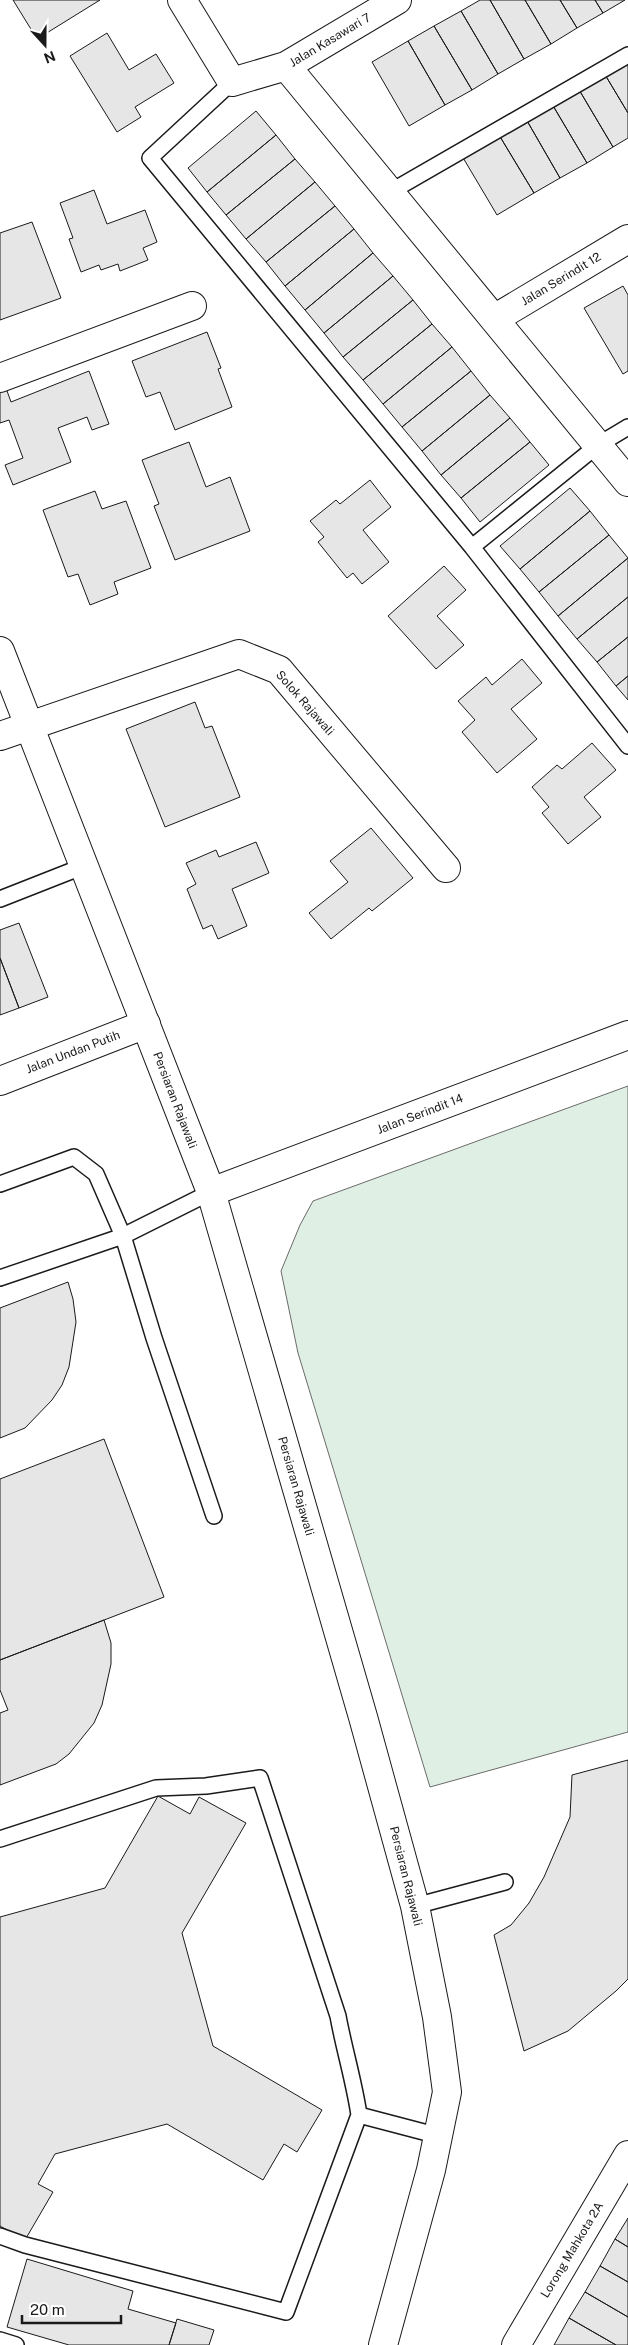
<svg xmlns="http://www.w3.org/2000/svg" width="628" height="2345" font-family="'Public Sans',sans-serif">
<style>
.green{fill:#e0efe3;stroke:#6a6a6a}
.building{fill:#e6e6e6;stroke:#1a1a1a}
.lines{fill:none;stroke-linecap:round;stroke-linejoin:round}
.service-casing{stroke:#1a1a1a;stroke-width:18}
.minor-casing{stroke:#1a1a1a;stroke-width:30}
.tertiary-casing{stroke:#1a1a1a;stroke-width:30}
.service{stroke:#fff;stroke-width:15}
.minor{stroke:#fff;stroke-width:28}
.tertiary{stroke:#fff;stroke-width:28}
.labels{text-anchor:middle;stroke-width:4;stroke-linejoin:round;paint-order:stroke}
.street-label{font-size:12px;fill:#1a1a1a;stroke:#fff}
</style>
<rect width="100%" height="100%" fill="#fff"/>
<path class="green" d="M628,1086V1732L430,1787L298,1353L281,1271L300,1225L313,1201Z"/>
<path class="building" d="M13,0H100L37,39Z
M480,0H490L524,59L498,74L461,11Z
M490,0H525L551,44L524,59Z
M525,0H560L577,28L551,44Z
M560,0H595L603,13L577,28Z
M595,0H625L603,13Z
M461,11L498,74L472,90L434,26Z
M434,26L472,90L445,105L408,41Z
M107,33L129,70L156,54L174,83L135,107L141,117L117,132L70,56Z
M408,41L445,105L409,126L372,62Z
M628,59V113L604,73Z
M604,73L628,113V138L613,147L578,88Z
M578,88L613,147L587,163L552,104Z
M552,104L587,163L560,178L526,119Z
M256,111L276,135L207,192L188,168Z
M526,119L560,178L534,193L499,135Z
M276,135L295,159L226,215L207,192Z
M499,135L534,193L497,215L462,156Z
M295,159L315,182L246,239L226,215Z
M315,182L335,206L266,262L246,239Z
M94,190L107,224L145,210L157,242L143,248L148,260L120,271L118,264L101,270L99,265L81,272L69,239L73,238L60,203Z
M335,206L354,229L285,286L266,262Z
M32,222L61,298L0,320V233Z
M354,229L373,253L305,310L285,286Z
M373,253L393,276L324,333L305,310Z
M393,276L413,300L343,357L324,333Z
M623,286L628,295V371L623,374L584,308Z
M413,300L432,324L363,380L343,357Z
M432,324L452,347L383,404L363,380Z
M207,332L221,368L218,369L232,407L175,430L160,392L146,397L132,361Z
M452,347L471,371L402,427L383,404Z
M89,371L109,424L92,430L87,417L58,428L71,462L13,485L5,465L23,458L9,420L0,423V390L6,388L11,402Z
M471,371L490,395L422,451L402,427Z
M490,395L510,418L441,475L422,451Z
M510,418L530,442L461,498L441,475Z
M189,442L206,487L230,477L250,531L175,560L154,506L159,504L142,460Z
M530,442L549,465L480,522L461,498Z
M370,480L391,507L363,530L389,562L362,584L353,573L347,578L318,542L324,537L310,521L336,500L340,504Z
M570,488L590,511L520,569L500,546Z
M95,491L102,509L126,501L151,568L114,582L118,594L90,605L78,574L68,577L43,510Z
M590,511L609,535L539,592L520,569Z
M609,535L628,558L558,616L539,592Z
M628,558V597L577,639L558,616Z
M444,566L466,590L437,616L464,645L436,669L388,616Z
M628,597V637L597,662L577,639Z
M628,637V676L616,686L597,662Z
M522,659L542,683L511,709L537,739L497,773L462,732L475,720L458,701L486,677L492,685Z
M628,676V700L616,686Z
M195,702L205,728L212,726L240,797L165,827L126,729Z
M592,743L616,770L584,797L601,817L568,844L542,813L549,807L532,787L557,765L562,769Z
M371,828L413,878L372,911L369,908L331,939L309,913L348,882L330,861Z
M256,842L269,873L232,889L247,926L218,939L212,925L203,929L187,889L196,884L186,863L216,850L219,857Z
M19,923L48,997L19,1008L0,958V930Z
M0,958L19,1008L0,1015Z
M68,1282L73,1299L76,1322L69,1367L62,1385L52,1400L25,1428L0,1438V1308Z
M104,1439L164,1597L0,1660V1479Z
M104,1620L111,1643V1664L102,1705L94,1723L69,1754L56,1764L0,1785V1713L8,1710L0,1690V1660Z
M628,1760V1979L616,1991L568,2031L524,2051L494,1935L511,1925L529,1903L544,1877L570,1817L572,1775Z
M158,1796L190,1814L199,1797L246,1823L182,1933L213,2046L322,2110L297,2152L284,2144L263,2180L167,2124L55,2154L38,2184L53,2192L25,2240L0,2226V1917L105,1888Z
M628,2218V2247L615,2239Z
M615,2239L628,2247V2282L600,2266Z
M27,2259L133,2291L128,2309L176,2323L169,2345H69L7,2327Z
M600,2266L628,2282V2317L585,2292Z
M585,2292L628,2317V2345H616L569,2318Z
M569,2318L616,2345H554Z
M177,2319L214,2330L209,2345H169Z"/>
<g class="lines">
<defs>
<path id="service" d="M232,82L150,158L472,547L628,746
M390,192L628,55
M472,547L598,445L628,427
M0,899L84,866
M0,1184L74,1157L96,1174L123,1236L154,1338L214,1516
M0,1278L123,1236L211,1192
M0,1839L156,1788L206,1786L260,1778L338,2016C344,2049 354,2081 359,2115L286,2312L25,2245L0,2236
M415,1906L505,1882
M359,2115L439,2136
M0,2340L16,2345"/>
<path id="minor" d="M182,0L232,82L286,66L397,0
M286,66L628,482
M494,319L628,239
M0,378L192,306
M0,736L239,654L279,670L446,868
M0,1081L146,1024
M211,1192L628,1035
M516,2345L628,2155"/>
<path id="tertiary" d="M0,651L211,1192L363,1717L415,1906L437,2017L447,2092L431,2170L383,2345"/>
</defs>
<use href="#service" class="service-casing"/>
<use href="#minor" class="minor-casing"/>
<use href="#tertiary" class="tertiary-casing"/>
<use href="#service" class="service"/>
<use href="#minor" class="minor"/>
<use href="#tertiary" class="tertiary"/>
</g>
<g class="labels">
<g class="street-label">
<text transform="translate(330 40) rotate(-31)" y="4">Jalan Kasawari 7</text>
<text transform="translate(561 279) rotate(-31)" y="4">Jalan Serindit 12</text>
<text transform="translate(305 703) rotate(49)" y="4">Solok Rajawali</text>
<text transform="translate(73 1052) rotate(-21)" y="4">Jalan Undan Putih</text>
<text transform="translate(175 1100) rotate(69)" y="4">Persiaran Rajawali</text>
<text transform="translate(420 1114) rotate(-21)" y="4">Jalan Serindit 14</text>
<text transform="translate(296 1486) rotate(74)" y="4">Persiaran Rajawali</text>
<text transform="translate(406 1876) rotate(76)" y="4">Persiaran Rajawali</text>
<text transform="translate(572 2250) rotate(-59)" y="4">Lorong Mahkota 2A</text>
</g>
</g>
<g transform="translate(45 45) rotate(159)" stroke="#ffffff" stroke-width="4" paint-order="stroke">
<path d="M0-4L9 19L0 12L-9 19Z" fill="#1a1a1a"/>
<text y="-8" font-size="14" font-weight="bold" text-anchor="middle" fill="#1a1a1a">N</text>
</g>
<path d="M22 2315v8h99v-8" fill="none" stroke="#1a1a1a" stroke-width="2.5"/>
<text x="30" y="2315" font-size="15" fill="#1a1a1a" stroke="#ffffff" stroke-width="4" paint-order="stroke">20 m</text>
</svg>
